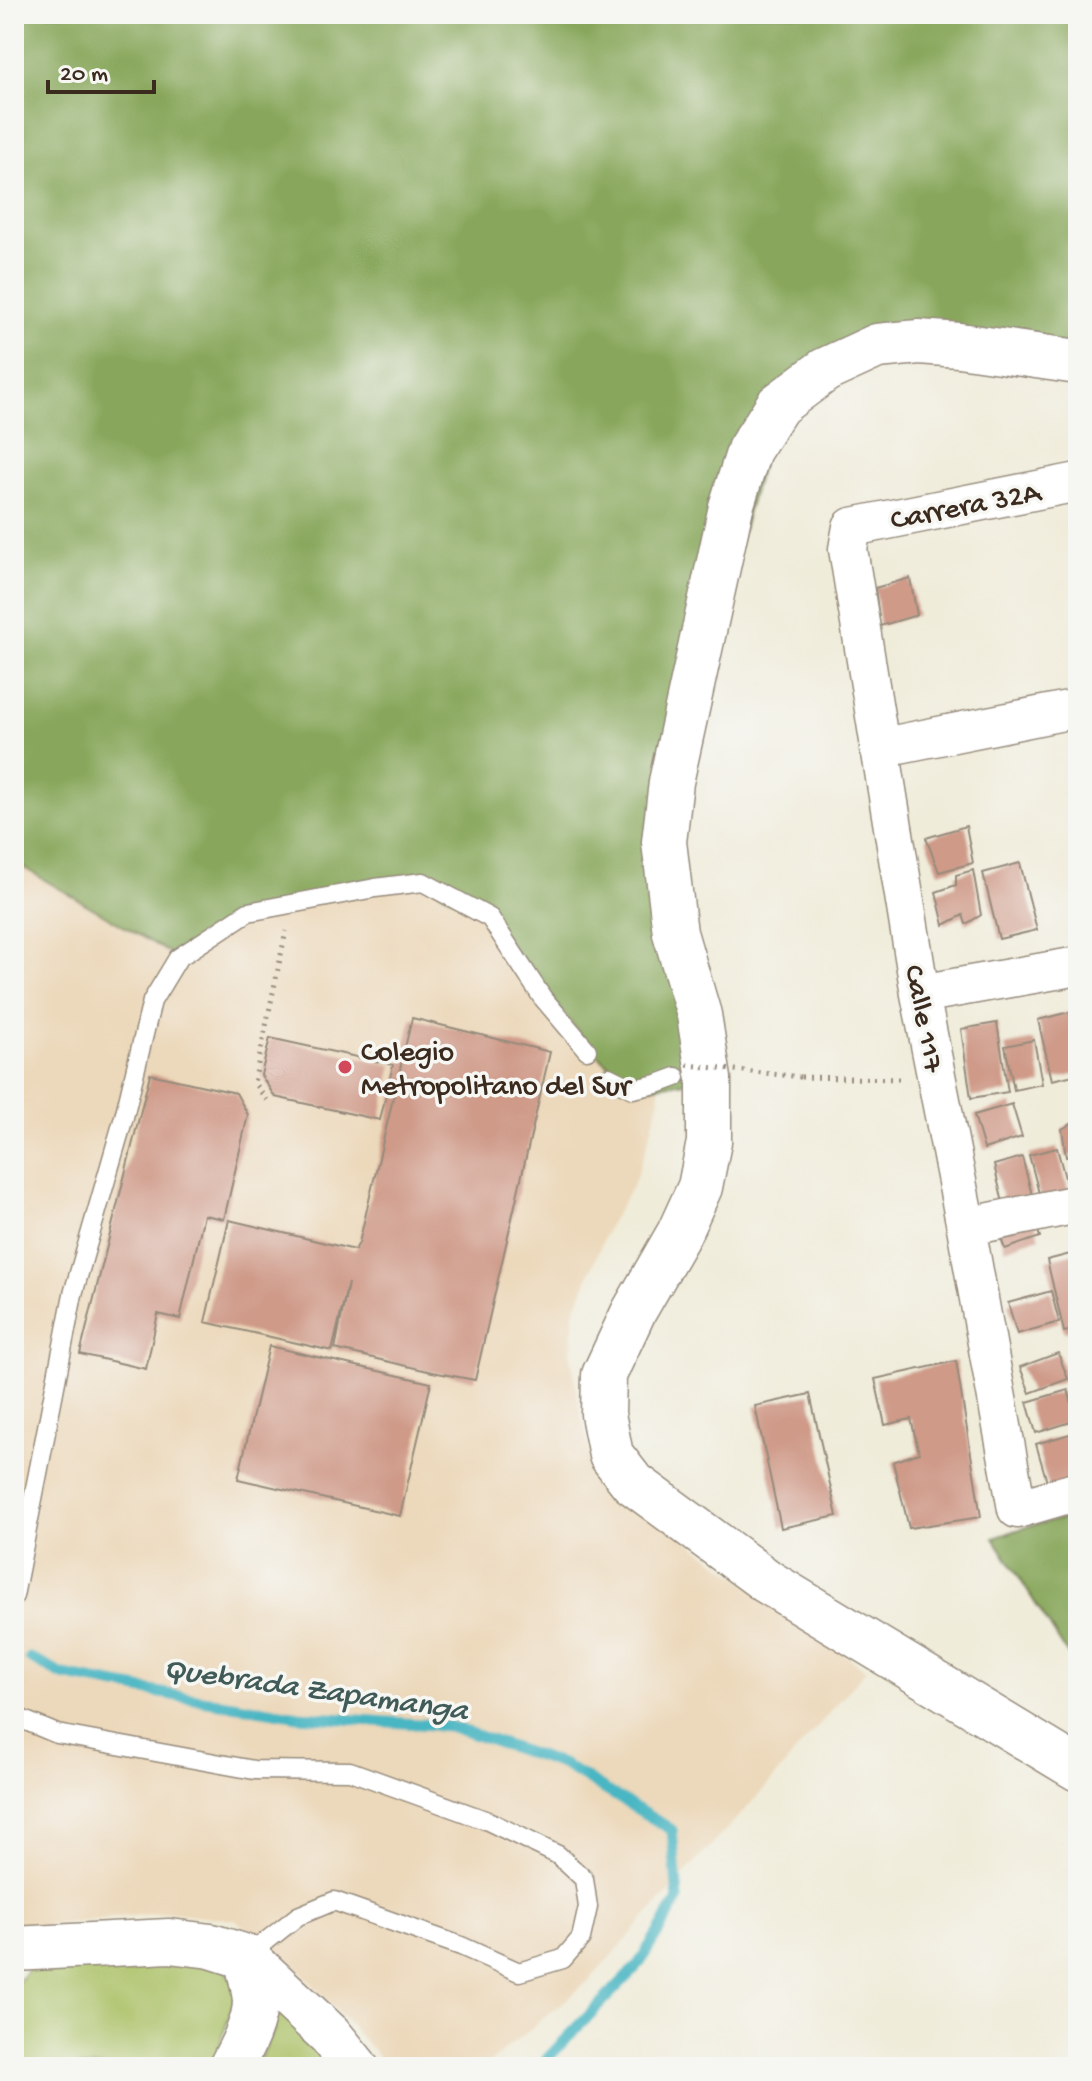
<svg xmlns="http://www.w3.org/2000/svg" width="1092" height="2081" font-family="'Gochi Hand',sans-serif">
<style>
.built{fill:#ecd8ba}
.green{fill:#abc166;stroke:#737642;stroke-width:2}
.forest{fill:#88a75b;stroke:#62683c;stroke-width:2}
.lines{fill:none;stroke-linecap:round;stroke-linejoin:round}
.stream{stroke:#48b6c3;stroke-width:11}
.building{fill:#cf9a88}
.lane-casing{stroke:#968b7c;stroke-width:21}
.street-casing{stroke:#968b7c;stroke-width:41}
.secondary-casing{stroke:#968b7c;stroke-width:47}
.path{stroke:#968b7c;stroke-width:5;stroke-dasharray:2 6;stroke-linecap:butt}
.lane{stroke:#fff;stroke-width:18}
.street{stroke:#fff;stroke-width:38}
.secondary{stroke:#fff;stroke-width:44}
.path-bridge{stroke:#968b7c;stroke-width:5;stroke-dasharray:2 6;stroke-linecap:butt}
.poi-dot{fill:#d1495b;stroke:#f6f6f2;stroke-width:3}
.labels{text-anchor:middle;stroke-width:7;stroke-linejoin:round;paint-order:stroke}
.street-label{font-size:30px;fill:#3b2a1e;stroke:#f6f6f2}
.poi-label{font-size:30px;fill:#3b2a1e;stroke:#f6f6f2;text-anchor:start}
.water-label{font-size:32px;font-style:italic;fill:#405b58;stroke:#f6f6f2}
</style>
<rect width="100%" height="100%" fill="#f6f6f2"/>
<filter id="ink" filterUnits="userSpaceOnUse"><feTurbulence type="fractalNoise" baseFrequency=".0125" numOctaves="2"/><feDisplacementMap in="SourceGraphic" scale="16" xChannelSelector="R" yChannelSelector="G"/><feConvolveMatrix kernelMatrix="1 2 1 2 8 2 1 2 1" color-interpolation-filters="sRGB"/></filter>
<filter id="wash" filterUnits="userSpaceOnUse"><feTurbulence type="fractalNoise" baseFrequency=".006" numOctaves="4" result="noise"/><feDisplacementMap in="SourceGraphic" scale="32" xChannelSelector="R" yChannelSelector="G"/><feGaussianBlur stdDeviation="1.8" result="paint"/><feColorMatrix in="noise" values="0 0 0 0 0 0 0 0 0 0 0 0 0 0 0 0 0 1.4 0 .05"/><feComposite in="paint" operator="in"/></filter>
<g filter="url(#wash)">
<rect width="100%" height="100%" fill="#f0ecda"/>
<path class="built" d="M765,348L645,976L660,1099L646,1149L633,1185L609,1225L574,1312L571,1356L580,1411L591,1456L603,1486L641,1507L866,1670L768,1785L692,1866L590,1980L484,2067H388L294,1964L235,1920L170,1912L14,1928V635Z"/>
<path class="green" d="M222,1961L237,1991L216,2057L200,2067H23L14,2062V1987L33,1963Z
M277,2000L336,2067H256L274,2030Z"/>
<path class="forest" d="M14,14H1078V362L919,342L778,405L671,782L709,1079L633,1089L590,1047L490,919L423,882L248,912L178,958L14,862Z
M1078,1516V1671L994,1538L1029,1526Z"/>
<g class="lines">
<path class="stream" d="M30,1658L63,1675L172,1695L299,1716L449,1726L564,1765L672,1830L678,1900L638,1965L539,2067"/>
</g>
<g id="blocks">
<path class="building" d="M910,578L917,615L880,626L875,588Z
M966,826L973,863L939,872L926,838Z
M1020,863L1037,930L999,939L983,873Z
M973,870L981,915L966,924L963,915L944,925L936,892L956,885V875Z
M1070,1012L1078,1048V1074L1052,1080L1038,1020Z
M412,1018L550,1052L475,1380L432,1372L335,1349L348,1283L332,1351L205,1322L229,1220L355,1250L359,1243Z
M997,1023L1008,1092L971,1098L961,1029Z
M270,1038L393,1065L380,1120L275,1097L261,1075Z
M1034,1040L1042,1084L1014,1090L1005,1046Z
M150,1074L236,1093L248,1115L224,1219L204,1215L180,1319L158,1314L146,1369L80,1354Z
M1012,1104L1022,1137L984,1149L974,1115Z
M1078,1120V1155L1066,1157L1062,1129Z
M1057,1148L1069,1193L1041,1201L1029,1155Z
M1022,1157L1032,1195L1003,1203L994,1165Z
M1032,1214L1040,1237L1005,1249L997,1227Z
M1078,1252V1329L1064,1332L1047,1260Z
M1051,1291L1059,1322L1017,1334L1008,1303Z
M269,1346L431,1383L400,1516L238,1479Z
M1058,1353L1068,1379L1030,1393L1020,1367Z
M956,1361L981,1517L909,1528L893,1462L919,1453L911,1419L885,1425L875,1379Z
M1068,1390L1077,1420L1036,1433L1027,1402Z
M810,1394L837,1516L781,1528L755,1406Z
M1073,1433L1078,1448V1483L1050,1492L1036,1444Z"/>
</g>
</g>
<g filter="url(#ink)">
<use href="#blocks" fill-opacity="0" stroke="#968b7c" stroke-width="2"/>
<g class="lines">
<defs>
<path id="lane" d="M609,1077L633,1089L657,1084L676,1077
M14,1596L73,1294L124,1117L152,1001L178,958L248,912L375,888L423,882L490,918L542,997L587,1050
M14,1716L57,1734L254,1770L350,1771L488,1821L558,1855L584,1879L588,1907L581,1938L563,1959L519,1972L461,1946L334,1901L298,1916L246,1957"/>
<path id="street" d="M1078,482L852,527L848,549L920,994L966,1227L1017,1509L1078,1491
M879,748L1078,708
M920,994L1078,966
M966,1227L1078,1204"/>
<path id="secondary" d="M1078,362L959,345L919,342L877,346L825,370L778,405L749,450L731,507L671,782L664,842L675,933L699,1015L709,1079V1142L700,1187L679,1233L633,1313L604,1375L603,1414L611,1455L632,1482L768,1582L1078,1769
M14,1949L169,1941L211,1946L246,1957L330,2035L356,2067
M231,2067C241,2048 255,2023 255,2001C254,1987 249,1971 246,1957"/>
</defs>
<use href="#lane" class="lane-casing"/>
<use href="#street" class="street-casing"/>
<use href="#secondary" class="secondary-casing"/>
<path class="path" d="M801,1077L900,1079
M267,1100L254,1083L286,931"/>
<use href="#lane" class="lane"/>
<use href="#street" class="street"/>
<use href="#secondary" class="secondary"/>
<path class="path-bridge" d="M687,1065L801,1077"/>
</g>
</g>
<circle class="poi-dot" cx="345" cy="1067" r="8"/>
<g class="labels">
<g class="street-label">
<text transform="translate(965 504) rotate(-11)" y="10">Carrera 32A</text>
<text transform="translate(926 1018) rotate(79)" y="10">Calle 117</text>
</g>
<g class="poi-label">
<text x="361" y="1060">Colegio<tspan x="361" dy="34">Metropolitano del Sur</tspan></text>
</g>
<g class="water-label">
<text transform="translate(316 1687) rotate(8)" y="11">Quebrada Zapamanga</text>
</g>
</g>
<rect width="1092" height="2081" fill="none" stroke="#f6f6f2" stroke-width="48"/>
<path d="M48 80v12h106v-12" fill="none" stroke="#3b2a1e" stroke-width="4"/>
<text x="60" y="80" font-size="24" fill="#3b2a1e" stroke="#f6f6f2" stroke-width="6" paint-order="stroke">20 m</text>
</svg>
